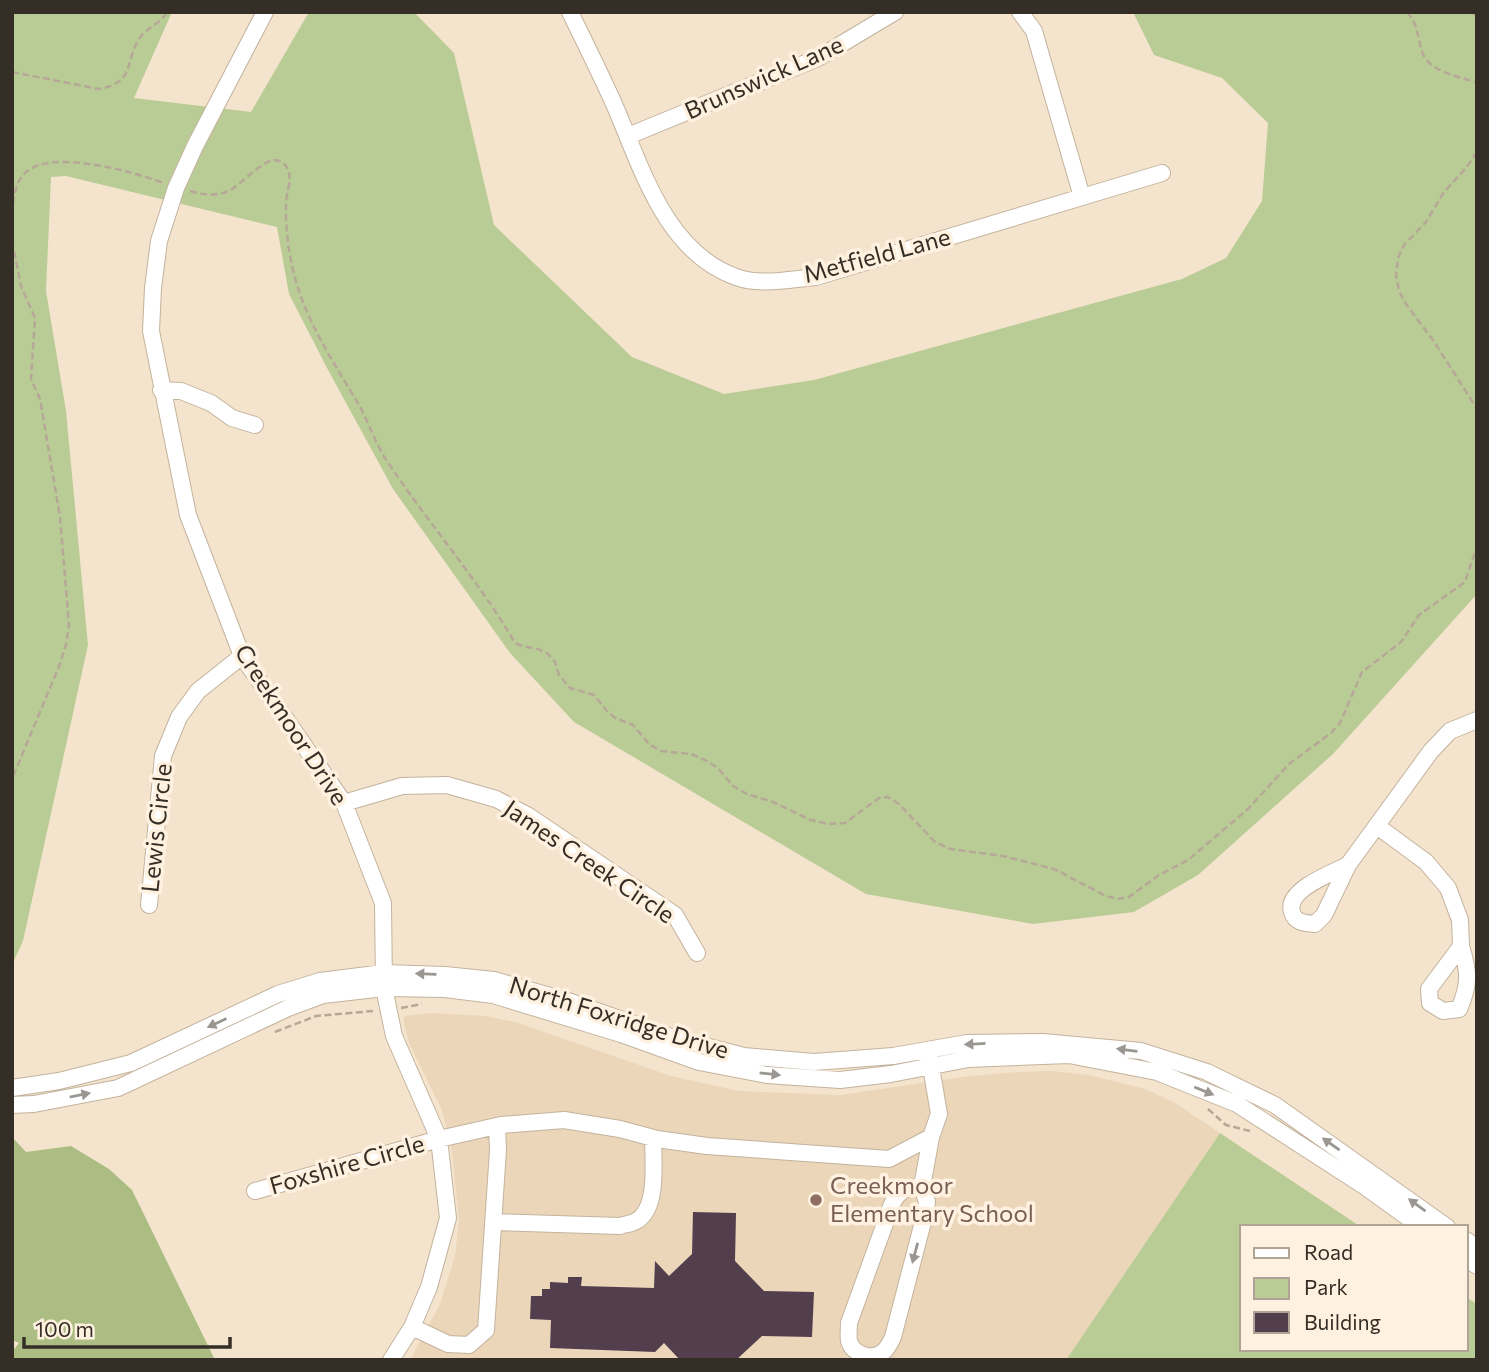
<svg xmlns="http://www.w3.org/2000/svg" width="1489" height="1372" font-family="Commissioner,sans-serif">
<style>
.built{fill:#ebd6b9}
.green{fill:#bacc95}
.forest{fill:#abbd82}
.building{fill:#523e4d}
.lines{fill:none;stroke-linecap:round;stroke-linejoin:round}
.minor-casing{stroke:#c3b39d;stroke-width:18}
.path{stroke:#b5a896;stroke-width:2.5;stroke-dasharray:7 3.5;stroke-linecap:butt}
.minor{stroke:#fff;stroke-width:16}
.oneway{fill:#9a9692}
.education-dot{fill:#8d6e63;stroke:#fff1df;stroke-width:2.5}
.labels{text-anchor:middle;stroke-width:7;stroke-linejoin:round;paint-order:stroke}
.street-label{font-size:24px;fill:#352e26;stroke:#fff1df}
.education-label{font-size:24px;fill:#785e54;stroke:#fff1df;text-anchor:start}
</style>
<rect width="100%" height="100%" fill="#f4e4cd"/>
<path class="built" d="M431,1013L486,1016L518,1023L671,1076L739,1091L840,1095L970,1076L1016,1072L1053,1071L1089,1075L1145,1089L1175,1103L1220,1133L1066,1360H410L440,1304L455,1256L459,1220L452,1152L442,1110L409,1043L404,1025V1016Z"/>
<path class="green" d="M12,12H172L134,98L251,112L309,12H414L454,53L494,225L632,357L724,394L814,380L1182,279L1226,258L1262,201L1268,123L1222,78L1154,55L1133,12H1477V594L1333,754L1198,875L1134,912L1033,924L866,894L574,722L510,653L393,489L327,368L289,294L277,227L66,176L51,177L46,291L66,411L88,645L23,941L12,965Z
M1220,1133L1361,1227H1242V1349H1466V1297L1477,1304V1360H1066Z"/>
<path class="forest" d="M12,1137L26,1152L71,1146L109,1169L132,1190L215,1360H12V1352L19,1343L12,1340Z"/>
<path class="building" d="M693,1212L736,1213L735,1261L764,1291L814,1292L812,1337L762,1336L736,1360H680L664,1343L655,1352L550,1348L551,1320L530,1319L531,1296H542V1289H550V1282L568,1283V1277H582L581,1286L654,1288L655,1261L669,1276L692,1254Z"/>
<g class="lines">
<defs>
<path id="minor" d="M265,12L195,146L176,188L159,241L153,288L151,331L188,515L242,656L344,803L383,903L384,988L394,1036L439,1139L448,1218L429,1287L412,1327L391,1360
M570,12C585,43 600,73 614,104C641,166 665,252 736,277C760,286 791,279 816,277L1162,173
M1020,12L1034,31L1082,197
M628,136L818,58L895,12
M161,390L181,391L211,403L232,418L255,425
M344,803L402,786L447,785L496,799L527,815L675,915L697,953
M1377,826L1426,862L1448,888L1460,920L1461,946L1429,989L1430,1003L1443,1011L1459,1009C1470,984 1469,972 1461,946
M1348,865C1332,873 1285,890 1292,912C1295,923 1305,923 1315,924L1324,915L1348,865L1431,751L1450,731L1477,720
M149,905L163,756L179,717L198,691L242,656
M12,1088L59,1081L131,1063L278,994L320,981L384,973L445,975L494,980L571,1002L671,1037L744,1056L814,1062L893,1056L967,1043L1043,1042L1141,1051L1207,1072L1275,1105L1447,1227
M12,1105L34,1104L118,1088L288,1008L323,995L384,988L445,989L493,995L621,1034L699,1062L767,1075L840,1080L891,1074L968,1059L1069,1055L1157,1072L1237,1104L1364,1186L1421,1227
M922,1187C906,1187 899,1190 892,1204L849,1323C849,1328 848,1336 849,1341C853,1355 873,1361 883,1352C888,1348 890,1343 893,1337L924,1218L927,1202L922,1187L931,1137
M255,1191L439,1139L501,1125L564,1120L620,1129L657,1139L707,1146L889,1159L931,1137L939,1114L929,1055
M493,1222L620,1226C625,1224 632,1224 636,1221C659,1209 653,1160 653,1138
M1466,1240L1477,1248
M1466,1259L1477,1266
M412,1327L448,1344L469,1345L486,1330L498,1150L497,1126"/>
</defs>
<use href="#minor" class="minor-casing"/>
<path class="path" d="M1407,12C1419,25 1417,38 1423,54C1431,73 1460,76 1477,83
M1470,12L1477,15
M12,72L99,89C138,82 123,59 142,35C150,26 161,23 167,12
M1477,152L1466,168L1444,192L1426,222L1404,245L1398,258L1396,275L1399,291L1406,304L1435,343L1477,409
M190,191C202,195 214,196 226,192C243,186 267,150 283,163C295,173 287,189 286,203C285,235 291,272 303,302C316,336 337,368 356,400C368,419 374,442 387,461C428,523 477,578 515,643L522,646L538,649L548,654L555,662L559,675L570,688L594,695L607,711L615,718L633,725L649,744L661,751L691,754L705,760L718,768L733,786L747,794L773,802L811,820L828,824L845,823L879,798L888,797L899,804L934,841L950,849L1003,856L1054,869L1106,896L1118,899L1129,897L1159,875L1188,860L1248,809L1289,764L1331,733L1340,723L1362,672L1401,642L1419,615L1465,582L1477,546
M12,214C14,200 14,183 25,173C51,148 134,172 164,183
M12,241L21,286L35,318L31,379L40,399L60,517L69,625L66,644L60,664L12,779
M401,1008L422,1004
M275,1032L316,1016L373,1011
M1208,1109L1226,1125L1250,1131"/>
<use href="#minor" class="minor"/>
</g>
<defs><path id="oneway-solid" d="M-6-.8H1V-3.2L6.5 0L1 3.2V.8H-6Z" transform="scale(1.75)"/></defs>
<g class="oneway">
<use href="#oneway-solid" transform="translate(426 974) rotate(-178)"/>
<use href="#oneway-solid" transform="translate(217 1023) rotate(155)"/>
<use href="#oneway-solid" transform="translate(975 1044) rotate(177)"/>
<use href="#oneway-solid" transform="translate(1127 1050) rotate(-173)"/>
<use href="#oneway-solid" transform="translate(770 1074) rotate(6)"/>
<use href="#oneway-solid" transform="translate(1204 1091) rotate(22)"/>
<use href="#oneway-solid" transform="translate(80 1095) rotate(-11)"/>
<use href="#oneway-solid" transform="translate(1331 1144) rotate(-145)"/>
<use href="#oneway-solid" transform="translate(1417 1205) rotate(-144)"/>
<use href="#oneway-solid" transform="translate(915 1253) rotate(105)"/>
</g>
<circle class="education-dot" cx="816" cy="1200" r="7"/>
<g class="labels">
<g class="street-label">
<text transform="translate(764 78) rotate(-24)" y="8">Brunswick Lane</text>
<text transform="translate(877 256) rotate(-15)" y="8">Metfield Lane</text>
<text transform="translate(291 725) rotate(57)" y="8">Creekmoor Drive</text>
<text transform="translate(157 828) rotate(-84)" y="8">Lewis Circle</text>
<text transform="translate(589 862) rotate(34)" y="8">James Creek Circle</text>
<text transform="translate(619 1018) rotate(17)" y="8">North Foxridge Drive</text>
<text transform="translate(347 1165) rotate(-16)" y="8">Foxshire Circle</text>
</g>
<g class="education-label">
<text x="830" y="1194">Creekmoor<tspan x="830" dy="28">Elementary School</tspan></text>
</g>
</g>
<rect width="1489" height="1372" fill="none" stroke="#352e26" stroke-width="28"/>
<rect x="1240" y="1225" width="228" height="126" fill="#fff1df" stroke="#aea395" stroke-width="2"/>
<rect x="1254" y="1248" width="35" height="10" fill="#ffffff" stroke="#aea395" stroke-width="2"/>
<text x="1304" y="1260" font-size="21" fill="#352e26">Road</text>
<rect x="1254" y="1278" width="35" height="21" fill="#bacc95" stroke="#aea395" stroke-width="2"/>
<text x="1304" y="1295" font-size="21" fill="#352e26">Park</text>
<rect x="1254" y="1312" width="35" height="21" fill="#523e4d" stroke="#aea395" stroke-width="2"/>
<text x="1304" y="1330" font-size="21" fill="#352e26">Building</text>
<path d="M24 1337v10h206v-10" fill="none" stroke="#352e26" stroke-width="3.5"/>
<text x="35" y="1337" font-size="21" fill="#352e26" stroke="#fff1df" stroke-width="5" paint-order="stroke">100 m</text>
</svg>
